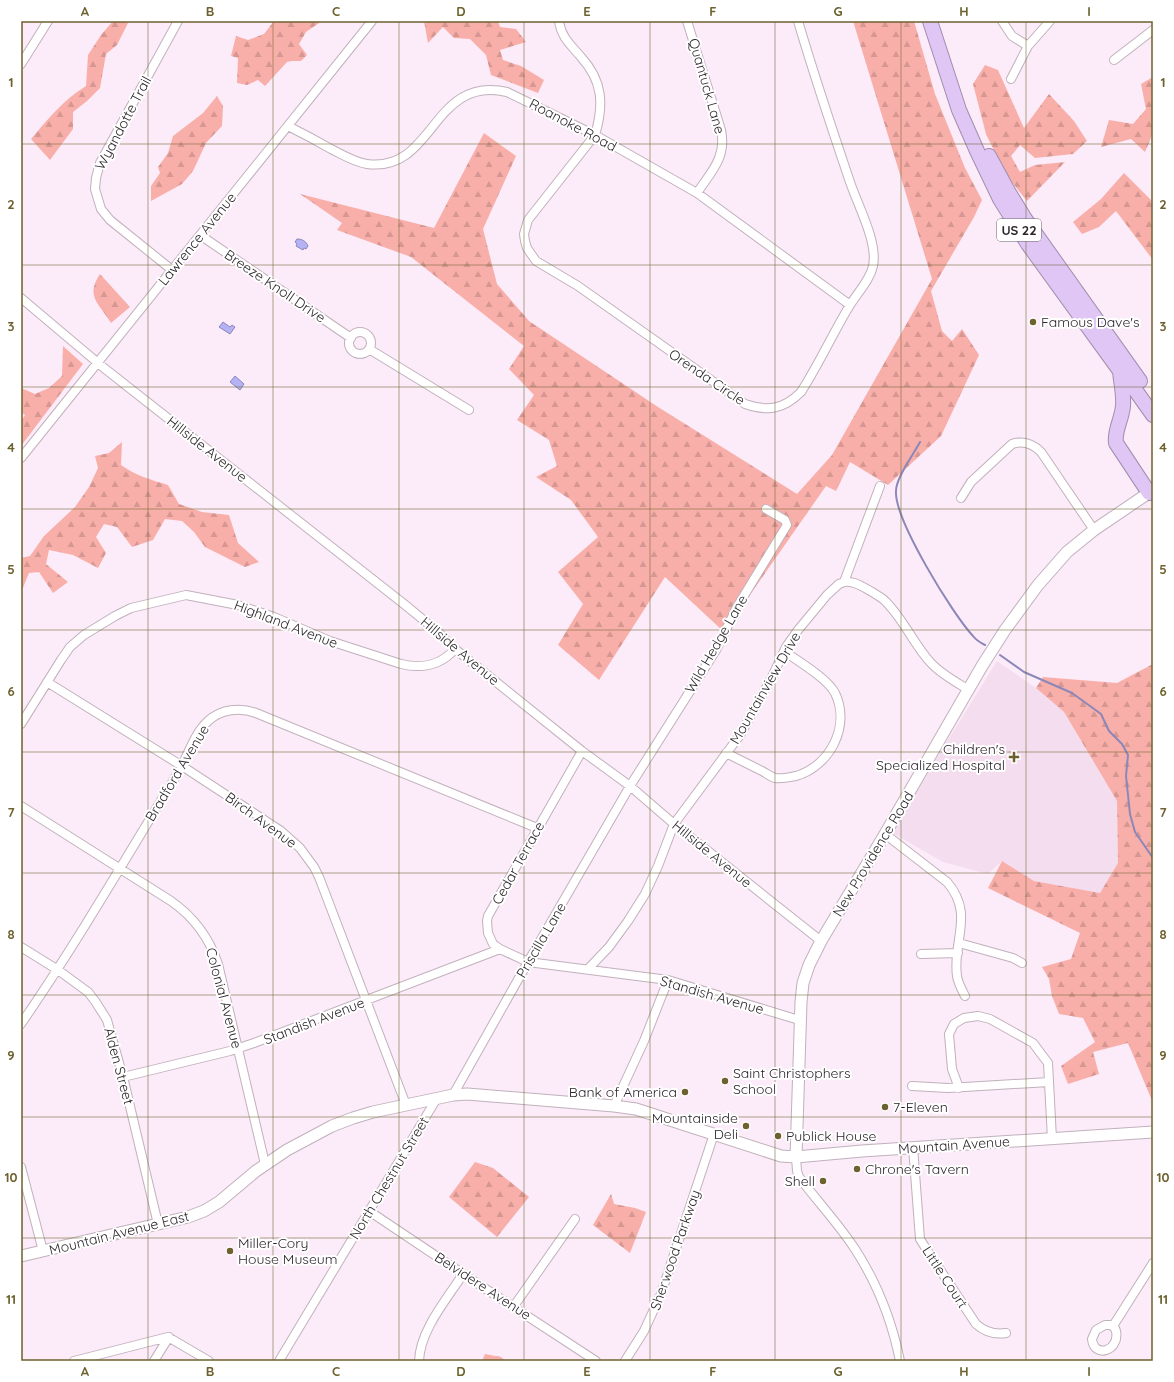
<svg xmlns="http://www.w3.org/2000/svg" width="1174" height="1382" font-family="Quicksand,sans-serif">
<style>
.built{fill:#f4ddee}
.forest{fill:url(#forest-firs)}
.water{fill:#b4b1f5;stroke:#8b87b8}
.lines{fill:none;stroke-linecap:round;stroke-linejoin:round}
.stream{stroke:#8b87b8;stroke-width:2}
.street-casing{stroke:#c1b1bc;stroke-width:10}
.secondary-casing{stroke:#c1b1bc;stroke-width:13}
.highway-casing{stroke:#a18eae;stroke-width:16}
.street{stroke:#fff;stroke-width:8}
.secondary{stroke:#fff;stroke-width:11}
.highway{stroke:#e0c6f5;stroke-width:14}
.grid{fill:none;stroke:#6d622f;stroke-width:1;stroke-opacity:0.55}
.poi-dot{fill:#6d622f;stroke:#fff;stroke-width:1.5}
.labels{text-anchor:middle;stroke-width:4;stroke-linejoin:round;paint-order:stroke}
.shield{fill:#fff;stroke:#6b676b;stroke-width:1}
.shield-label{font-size:13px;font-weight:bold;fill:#2c262b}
.street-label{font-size:14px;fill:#2c262b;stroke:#fff}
.poi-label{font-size:14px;fill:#2c262b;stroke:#fff;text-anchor:start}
.neatline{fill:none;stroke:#6d622f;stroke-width:1.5}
.grid-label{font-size:13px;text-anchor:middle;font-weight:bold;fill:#6d622f}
</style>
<defs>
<pattern id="forest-firs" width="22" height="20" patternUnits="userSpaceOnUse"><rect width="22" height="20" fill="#f9afa9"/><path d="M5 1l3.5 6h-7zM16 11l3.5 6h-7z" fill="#d69692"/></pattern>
</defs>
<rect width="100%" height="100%" fill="#fcebf8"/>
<path class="built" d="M997,661L1036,688L1064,712L1117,801L1118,863L1100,893L1034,881L1002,861L988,874L943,862L891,832Z"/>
<path class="forest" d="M113,21H129L117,45L106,54L100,88L87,101L73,112V129L50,160L31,139C49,118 63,100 86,86L88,55L101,35Z
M274,21H322L306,32L299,44L307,55L301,61H292L287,62L265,86L258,80L247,85L237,83L238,58L231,56L236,36L248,40L264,34Z
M424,21H498L500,27L516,29L526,42L500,50L503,60L521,66L544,80L538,93L491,75L486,55L470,39L454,38L443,27L428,43Z
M853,21H914L935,94L965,168L982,200L974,217L931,291L942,331L952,341L962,329L979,355L941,436L888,485L850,462L836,491L826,486L724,632L665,577L599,680L558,645L583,604L558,572L598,537L571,500L536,477L557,466L549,440L517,420L534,395L509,369L524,346L411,257L337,230L342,223L300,194L434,228L484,133L516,156L483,229L497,284L529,321L658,407L797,494L832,455L932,279Z
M985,65L998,70L1024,128L1049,94L1074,121L1087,141L1073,154L1035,158L1020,145L1011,156L1020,172L1035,165L1065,162L1027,201L1006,175L986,134L973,84Z
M1153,77V133L1145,152L1131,139L1101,147L1109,120L1133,124L1146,109L1141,84Z
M217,96L223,106L222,126L206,143L193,171L182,184L151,201V186L160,173L158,167L168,153L173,136L203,113Z
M1124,173L1153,202V260L1116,211L1099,227L1082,234L1073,222L1101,199Z
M100,274L130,307L111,323C99,303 85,297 100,274Z
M63,346L83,364L21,446V421L25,415L21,412V388L35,394L49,388L62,376Z
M122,442L121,465C135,475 151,480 168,485L179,504L202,512L229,515L238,543L259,562L245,567L205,547L194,532L182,521L165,519L153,540L132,547L117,527L104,524L96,537L106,553L98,568L73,555L49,550L46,564L68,582L53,593L39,572L29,573L22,590L21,558L30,556L44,536L75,507L89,487L98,468L95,456L109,453Z
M1153,664V1103L1128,1043L1093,1052L1099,1074L1068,1084L1061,1066L1095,1042L1083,1018L1059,1014L1052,996L1049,979L1042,967L1071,959L1080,933L988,888L1002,861L1034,881L1100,893L1118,863L1117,801L1064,712L1036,688L1043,677L1117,683Z
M475,1162L493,1168L529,1197L497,1237L449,1197Z
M611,1194L614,1204L635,1208L646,1212L630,1253L593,1225Z
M485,1354L501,1357L506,1361H482Z"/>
<path class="water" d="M297,239C302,239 306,241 308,246L306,249L304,248L303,250L296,246L297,244L295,242Z
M223,322L230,327L232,325L235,327L230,334L219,327Z
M235,376L244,384L240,390L230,382Z"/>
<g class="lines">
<path class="stream" d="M920,442C913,455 896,478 896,491C894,519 953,615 973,636C976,640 981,643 985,645
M1000,655L1024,672L1072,693L1101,714L1109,731L1122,744L1128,755L1126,776L1130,814L1135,832L1153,858"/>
<defs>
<path id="street" d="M559,21C561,37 571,45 581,57C603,81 604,105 595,135L528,220L524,234L525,241L527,248L536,261L578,286L745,404C768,412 784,409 801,392C819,364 833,333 850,305C858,292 870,280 873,266C878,242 858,206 850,182C832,129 814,75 798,21
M687,21L721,130C727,157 711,172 697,193
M1002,21L1012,36L1028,46
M1114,60L1153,30
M21,64L48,21
M1011,79L1028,46L1050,21
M288,126C302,133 317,141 331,149C343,155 354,162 367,164C435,173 431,75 507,92L595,135L697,193L850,305
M200,235L351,338
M172,270L110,220L101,209L95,189L96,178L100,163L178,21
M21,298L104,368L404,604L437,631L455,649L582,751L630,786L674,824L821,941
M349 343a11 11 0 1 1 22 0a11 11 0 1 1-22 0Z
M369,349L469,410
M21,458L372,21
M961,498L971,482L1012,444C1024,440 1033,444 1041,452L1094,530
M844,582C852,581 858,584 865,588C871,591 877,595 883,599C903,617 913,644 931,663C941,674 956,682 969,690
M47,682L182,766L281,831L300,848L314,867L319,877L406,1105
M21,724L61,660L70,647L84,635L115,616L131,608L186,595L238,605L274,617L330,641L401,664C422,669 440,666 455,649
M582,751L488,916L487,921L488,933L493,944L500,949L528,962L668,980L799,1020
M726,753C738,759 750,765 762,771C766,773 771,777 775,778C782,779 790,777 796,776C830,766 851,726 835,693C827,678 799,662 784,651
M21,806L171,901C194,917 209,937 218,964L265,1164
M885,834L947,882C975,914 952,941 957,976C958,983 962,990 965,996
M959,943L1013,958L1022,963
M21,947L58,970L88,992L95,1001L107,1020L123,1077L158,1224
M921,954L958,953
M588,969L609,947L628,921L645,894L658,866L674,824L740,735L771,679L786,647L798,630L827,595L839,584L844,582L880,486
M21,1024C71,951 116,875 162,799C169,788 176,777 182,765C190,750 195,733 208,721C221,709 240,707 256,713L537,828
M123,1077L230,1051L254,1043L500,949
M912,1086L948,1088L1049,1082
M959,1088L952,1069L949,1034L954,1024L964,1018L978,1016L990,1019L1033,1043L1048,1063L1052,1139
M453,1095L528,962L630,786L716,650L737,607L787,525L785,520L766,509
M614,1106L644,1041L668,980
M913,1147L920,1239L925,1247L976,1324C985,1332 994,1335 1006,1333
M796,1157L797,1171L799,1177C817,1201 838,1223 855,1249C877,1283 892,1321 900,1361
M21,1167L43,1251
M369,1211L463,1274L596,1361
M514,1306L575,1219
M1105,1325H1110C1113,1326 1115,1327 1116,1331C1120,1351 1094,1359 1092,1339L1096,1330Z
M1113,1326L1153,1263
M74,1361L168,1337L209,1361
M154,1361L169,1337
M279,1361L437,1098
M419,1361C420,1330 447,1299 463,1274
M625,1361L644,1331L661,1294L714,1134"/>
<path id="secondary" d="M796,1157L801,1002L803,983L809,965L821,941L885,834L982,666L1005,630L1038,585L1067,552L1094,530L1153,490
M21,1256L188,1217L204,1211L219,1202L256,1171L287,1150L332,1126L353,1118L373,1112L453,1095L467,1094L614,1106L636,1109L781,1156L796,1157L862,1151L1153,1132"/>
<path id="highway" d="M930,21L959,110L977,151L1000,199L1028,244L1120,371L1126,377L1153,415
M989,156L1009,193L1025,219L1140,381
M1120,371C1121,383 1124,395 1123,406C1122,419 1114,431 1116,443L1149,493"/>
</defs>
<use href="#street" class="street-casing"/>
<use href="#secondary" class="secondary-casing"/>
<use href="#highway" class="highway-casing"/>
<use href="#street" class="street"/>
<use href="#secondary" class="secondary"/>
<use href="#highway" class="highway"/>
</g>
<path class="grid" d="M148,21V1361M273,21V1361M399,21V1361M524,21V1361M650,21V1361M775,21V1361M901,21V1361M1026,21V1361M21,144H1153M21,265H1153M21,387H1153M21,509H1153M21,630H1153M21,752H1153M21,873H1153M21,995H1153M21,1117H1153M21,1238H1153"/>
<g class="poi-dot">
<circle cx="1033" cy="322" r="4"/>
<path d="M1012 751h4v4h4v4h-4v4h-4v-4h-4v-4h4z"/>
<circle cx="725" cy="1081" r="4"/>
<circle cx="685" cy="1092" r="4"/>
<circle cx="885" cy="1107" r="4"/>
<circle cx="746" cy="1126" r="4"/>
<circle cx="778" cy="1136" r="4"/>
<circle cx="857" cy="1169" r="4"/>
<circle cx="823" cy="1181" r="4"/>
<circle cx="230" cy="1251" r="4"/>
</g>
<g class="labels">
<rect class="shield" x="997" y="219" width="44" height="22" rx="3"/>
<g class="shield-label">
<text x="1019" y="235">US 22</text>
</g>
<g class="street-label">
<text transform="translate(707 86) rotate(74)" y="5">Quantuck Lane</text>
<text transform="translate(123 123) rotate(-62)" y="5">Wyandotte Trail</text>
<text transform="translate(573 125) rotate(28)" y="5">Roanoke Road</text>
<text transform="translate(197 239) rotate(-51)" y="5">Lawrence Avenue</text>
<text transform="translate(275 286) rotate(34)" y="5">Breeze Knoll Drive</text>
<text transform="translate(707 377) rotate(34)" y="5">Orenda Circle</text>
<text transform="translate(207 449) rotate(38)" y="5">Hillside Avenue</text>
<text transform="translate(286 624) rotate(21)" y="5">Highland Avenue</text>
<text transform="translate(716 644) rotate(-60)" y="5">Wild Hedge Lane</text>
<text transform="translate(460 651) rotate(40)" y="5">Hillside Avenue</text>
<text transform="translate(765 688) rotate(-60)" y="5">Mountainview Drive</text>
<text transform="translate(177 773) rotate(-59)" y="5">Bradford Avenue</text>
<text transform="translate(261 820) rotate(36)" y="5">Birch Avenue</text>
<text transform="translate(712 854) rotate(39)" y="5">Hillside Avenue</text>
<text transform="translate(873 854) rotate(-59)" y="5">New Providence Road</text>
<text transform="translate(518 863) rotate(-61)" y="5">Cedar Terrace</text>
<text transform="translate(541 940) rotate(-60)" y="5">Priscilla Lane</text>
<text transform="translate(712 995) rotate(16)" y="5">Standish Avenue</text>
<text transform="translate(224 998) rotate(75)" y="5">Colonial Avenue</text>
<text transform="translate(314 1021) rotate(-21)" y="5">Standish Avenue</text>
<text transform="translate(119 1066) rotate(75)" y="5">Alden Street</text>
<text transform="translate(954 1145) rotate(-4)" y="5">Mountain Avenue</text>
<text transform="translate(389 1178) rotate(-59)" y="5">North Chestnut Street</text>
<text transform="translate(119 1233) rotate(-14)" y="5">Mountain Avenue East</text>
<text transform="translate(675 1250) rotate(-71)" y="5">Sherwood Parkway</text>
<text transform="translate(945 1277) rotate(57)" y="5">Little Court</text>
<text transform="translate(483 1286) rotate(33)" y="5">Belvidere Avenue</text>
</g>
<g class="poi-label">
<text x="1041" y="327">Famous Dave's</text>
<text x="1005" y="754" text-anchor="end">Children's<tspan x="1005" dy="16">Specialized Hospital</tspan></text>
<text x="733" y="1078">Saint Christophers<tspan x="733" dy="16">School</tspan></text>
<text x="677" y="1097" text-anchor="end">Bank of America</text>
<text x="893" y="1112">7-Eleven</text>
<text x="738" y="1123" text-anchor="end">Mountainside<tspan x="738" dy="16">Deli</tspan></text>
<text x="786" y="1141">Publick House</text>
<text x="865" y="1174">Chrone's Tavern</text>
<text x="815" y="1186" text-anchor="end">Shell</text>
<text x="238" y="1248">Miller-Cory<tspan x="238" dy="16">House Museum</tspan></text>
</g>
</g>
<rect width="1174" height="1382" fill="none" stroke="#ffffff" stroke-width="44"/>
<rect x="22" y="22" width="1130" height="1338" class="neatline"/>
<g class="grid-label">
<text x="85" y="16">A</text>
<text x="210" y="16">B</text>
<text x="336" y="16">C</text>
<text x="461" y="16">D</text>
<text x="587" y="16">E</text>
<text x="713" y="16">F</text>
<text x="838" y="16">G</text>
<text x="964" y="16">H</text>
<text x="1089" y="16">I</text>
<text x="11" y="87">1</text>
<text x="1163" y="87">1</text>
<text x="11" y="209">2</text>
<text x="1163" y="209">2</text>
<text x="11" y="331">3</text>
<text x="1163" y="331">3</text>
<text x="11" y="452">4</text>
<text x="1163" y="452">4</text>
<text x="11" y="574">5</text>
<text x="1163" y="574">5</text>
<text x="11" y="696">6</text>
<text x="1163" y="696">6</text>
<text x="11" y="817">7</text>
<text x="1163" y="817">7</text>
<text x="11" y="939">8</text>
<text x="1163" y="939">8</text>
<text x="11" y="1060">9</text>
<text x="1163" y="1060">9</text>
<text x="11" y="1182">10</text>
<text x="1163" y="1182">10</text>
<text x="11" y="1304">11</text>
<text x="1163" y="1304">11</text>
<text x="85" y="1376">A</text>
<text x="210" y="1376">B</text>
<text x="336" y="1376">C</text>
<text x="461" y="1376">D</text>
<text x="587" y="1376">E</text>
<text x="713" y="1376">F</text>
<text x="838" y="1376">G</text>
<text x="964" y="1376">H</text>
<text x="1089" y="1376">I</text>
</g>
</svg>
